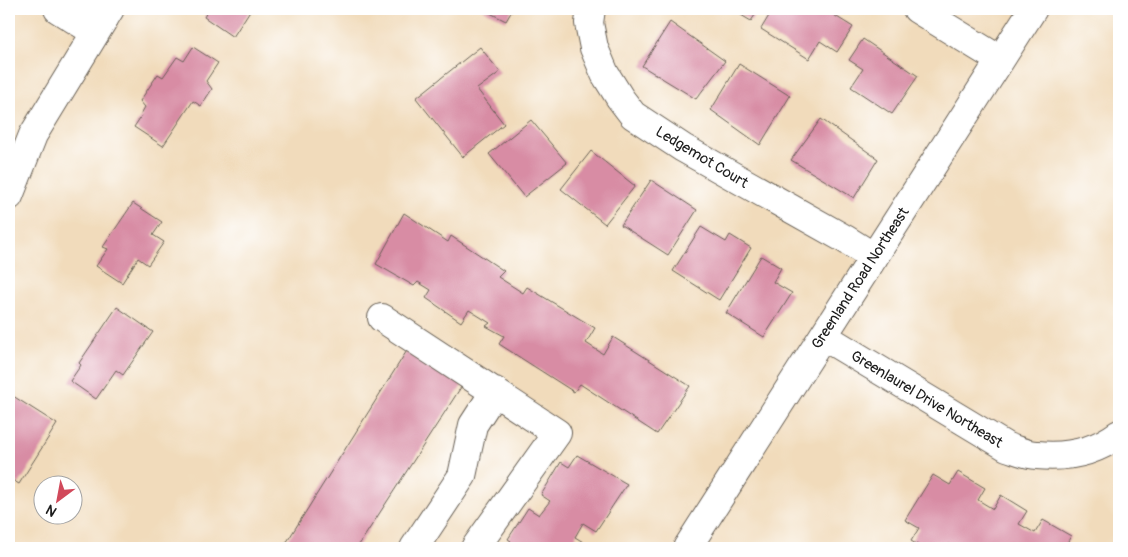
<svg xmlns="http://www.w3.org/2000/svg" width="1128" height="557" font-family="Pangolin,sans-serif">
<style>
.building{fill:#d88ca4}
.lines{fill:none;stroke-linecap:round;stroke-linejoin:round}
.minor-casing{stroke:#675f54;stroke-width:30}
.minor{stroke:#fff;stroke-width:28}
.labels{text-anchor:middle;stroke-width:4.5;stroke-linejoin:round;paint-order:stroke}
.street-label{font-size:15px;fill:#1c1c1c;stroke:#fff}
</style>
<rect width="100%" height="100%" fill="#fff"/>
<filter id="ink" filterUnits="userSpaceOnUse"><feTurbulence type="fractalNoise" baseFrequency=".02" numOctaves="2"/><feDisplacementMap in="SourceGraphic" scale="10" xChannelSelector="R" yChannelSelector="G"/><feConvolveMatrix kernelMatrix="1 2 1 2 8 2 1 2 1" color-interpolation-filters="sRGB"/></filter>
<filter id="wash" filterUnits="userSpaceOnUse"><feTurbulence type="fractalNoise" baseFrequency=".0096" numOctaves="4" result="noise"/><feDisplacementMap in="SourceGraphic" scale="20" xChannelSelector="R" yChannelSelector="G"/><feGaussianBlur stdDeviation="1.12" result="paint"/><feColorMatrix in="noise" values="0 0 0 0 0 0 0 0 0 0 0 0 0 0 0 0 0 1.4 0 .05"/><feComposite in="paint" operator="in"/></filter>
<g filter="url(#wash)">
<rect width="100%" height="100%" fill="#f1dbbb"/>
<g id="blocks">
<path class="building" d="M209,9H251L233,37L204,17Z
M482,9H513L506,21Z
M731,9H759L751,21Z
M773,9H824L853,27L837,52L820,41L809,59L761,29Z
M670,22L725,61L696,99L642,66Z
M863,39L918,76L892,114L851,87L863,69L849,60Z
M193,47L218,63L206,81L212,89L201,106L193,101L163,146L134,127L142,115L141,114L145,107L140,101L158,74L163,77L177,57L184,61Z
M480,47L500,72L477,89L504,124L463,157L416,98Z
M739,64L790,96L760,145L711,110Z
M821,119L878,159L854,198L791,160Z
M531,120L567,163L524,197L489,154Z
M591,151L635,186L605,224L561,189Z
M651,180L697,210L668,255L621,225Z
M133,203L162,222L153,235L164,242L148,265L138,258L122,283L96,266L108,249L103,247Z
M404,213L448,242L451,236L504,271L498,277L523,293L527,287L595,328L586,343L603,354L613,337L690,386L657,434L580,384L574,392L499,344L504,336L486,326L490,323L469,310L461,322L426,298L431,290L418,282L414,286L376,264Z
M701,227L726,242L730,235L751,248L719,300L673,271Z
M761,256L781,268L773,282L792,293L764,337L726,313Z
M117,307L153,332L123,375L116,370L96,399L70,381L81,365L79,363Z
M408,349L465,381L357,548H283Z
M13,396L57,424L19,484L9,478V403Z
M577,455L627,484L596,531L583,523L575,537L588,545L585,548H506L511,541L508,539L528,508L539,515L550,501L541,495L561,462L569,467Z
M958,472L985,488L978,500L993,509L1001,495L1027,511L1019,524L1035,533L1043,520L1071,536L1064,548H957L949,544L947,548H923L911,541L919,528L905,520L933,475L950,485Z"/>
</g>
</g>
<g filter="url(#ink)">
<use href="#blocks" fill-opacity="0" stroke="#675f54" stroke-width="1"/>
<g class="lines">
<defs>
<path id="minor" d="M58,9L95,32
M591,9L589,23L594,48L605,74L620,98L633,115L683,148L845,239L874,257
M917,9L1000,60
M9,196L33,135L110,9
M382,318L557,433L475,548
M823,336L1007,447C1017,450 1027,455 1037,455C1067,458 1095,452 1119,434
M414,548L462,476L473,425L495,391
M687,548L1033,9"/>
</defs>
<use href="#minor" class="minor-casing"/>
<use href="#minor" class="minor"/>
</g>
</g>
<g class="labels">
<g class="street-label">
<text transform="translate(702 157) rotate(31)" y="5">Ledgemot Court</text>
<text transform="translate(860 278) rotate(-57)" y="5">Greenland Road Northeast</text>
<text transform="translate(927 399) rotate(31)" y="5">Greenlaurel Drive Northeast</text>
</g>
</g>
<rect width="1128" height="557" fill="none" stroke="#fff" stroke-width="30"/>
<g transform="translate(58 500) rotate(212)"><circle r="24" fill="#ffffff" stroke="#a4a4a4"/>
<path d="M0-4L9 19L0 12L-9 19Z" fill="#d1495b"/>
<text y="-8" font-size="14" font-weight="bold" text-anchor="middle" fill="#1c1c1c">N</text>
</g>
</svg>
